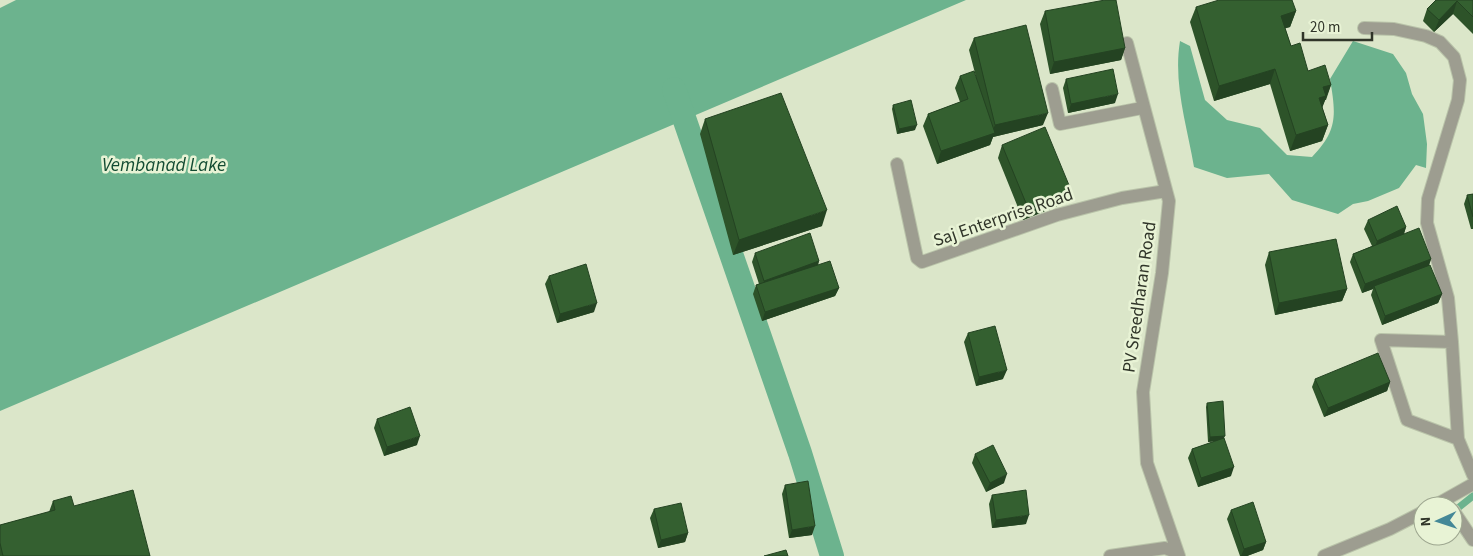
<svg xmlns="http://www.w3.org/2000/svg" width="1473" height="556" font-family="'Source Sans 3',sans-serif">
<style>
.water{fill:#6cb38e}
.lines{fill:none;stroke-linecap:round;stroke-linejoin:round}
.stream{stroke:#6cb38e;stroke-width:7}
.canal{stroke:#6cb38e;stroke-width:24}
.lane-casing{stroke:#b9c3a9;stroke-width:14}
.street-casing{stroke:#b9c3a9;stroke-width:14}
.lane{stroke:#9d9d90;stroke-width:12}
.street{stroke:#9d9d90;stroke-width:12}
.wall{fill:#2d5329}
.shaded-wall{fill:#244322}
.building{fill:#346030;stroke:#244322}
.labels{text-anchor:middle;stroke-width:5;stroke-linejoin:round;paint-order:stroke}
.street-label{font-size:18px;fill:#303529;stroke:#e8f3d5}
.water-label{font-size:19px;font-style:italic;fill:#124b32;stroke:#e8f3d5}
</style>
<rect width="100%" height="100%" fill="#dbe6c9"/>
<path class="water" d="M16,0H966L0,411V8Z
M1180,41L1190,46L1205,100L1227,120L1260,128L1287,155L1312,157C1338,130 1336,115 1330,79L1353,41L1393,54L1406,73L1412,94L1423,114L1427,144L1426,168L1416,165L1399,188L1368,201L1353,204L1338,214L1292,200L1269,174L1227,178L1194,167C1187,125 1173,84 1180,41Z"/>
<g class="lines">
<path class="stream" d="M1453,512L1473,496"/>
<path class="canal" d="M674,89L800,453L832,556"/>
<defs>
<path id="lane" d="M1364,28L1394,29L1426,36L1440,42L1454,57L1460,80L1458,100L1428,199L1427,223L1448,298L1452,342
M1458,439L1407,420L1381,340L1452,342L1458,439L1473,475"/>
<path id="street" d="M1127,43L1169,201L1162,273L1143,392L1147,463L1179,556
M1052,89L1060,124L1142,108
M897,164L917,258L922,262L1057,215L1122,198L1166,191
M1434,506L1473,484
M1453,510L1473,540
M1110,556L1165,548L1178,553
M1324,556L1390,529L1423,512"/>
</defs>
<use href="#lane" class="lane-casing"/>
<use href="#street" class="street-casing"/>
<use href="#lane" class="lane"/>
<use href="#street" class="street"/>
</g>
<path class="wall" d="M1436,0H1473V34L1453,14L1434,32L1423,21L1427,9Z
M1196,7L1296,11L1290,27L1285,28L1291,46L1308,71L1331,85L1326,100H1325L1322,107L1328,125L1322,141L1290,151L1270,84L1214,101L1190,22Z
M1045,11L1125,48L1121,60L1050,74L1040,24Z
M974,38L1043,125L993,137L990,145L937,164L923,126L928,114L960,102L955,88L960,76L976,77L969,50Z
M1066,79L1115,103L1068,113L1063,88Z
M893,105L915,130L897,134L892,109Z
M705,119L822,226L733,255L700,134Z
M1002,145L1067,202L1023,220L998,158Z
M1473,194V229H1471L1464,204L1467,195Z
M1368,220L1406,227L1404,234L1431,259L1429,265L1442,294L1438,303L1382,325L1371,295L1373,289L1362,293L1350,262L1353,254L1372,246L1364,229Z
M1269,252L1347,289L1342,301L1275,315L1265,265Z
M755,253L819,261L818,265L839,288L835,296L762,321L753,294L756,285L759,284L752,262Z
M549,276L594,312L557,323L545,284Z
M968,333L1003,379L976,386L964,342Z
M1315,379L1390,382L1387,391L1324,417L1312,387Z
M1207,403L1224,438L1231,476L1198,487L1188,458L1192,449L1216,441L1208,442L1206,407Z
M377,419L417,445L384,456L374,428Z
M975,454L1004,483L986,492L972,463Z
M785,485L812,535L789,538L782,494Z
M992,495L1026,524L992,528L989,504Z
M53,501L74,506L150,556H0V525L49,512Z
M654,509L688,533L685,542L658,548L650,518Z
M1231,510L1266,542L1263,550L1247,556H1240L1227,519Z"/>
<path class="shaded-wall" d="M1457,1L1453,14L1434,32L1439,20Z
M1296,11L1290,27L1276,31L1281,16Z
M1125,48L1121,60L1050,74L1054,62Z
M1275,69L1270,84L1214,101L1219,86Z
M1331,85L1321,111L1314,114L1323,87Z
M1118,94L1115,103L1068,113L1071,104Z
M1048,113L1043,125L993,137L990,145L937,164L941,151L991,134L995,125Z
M917,125L915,130L897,134L899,129Z
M1328,125L1322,141L1290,151L1296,135Z
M1071,190L1067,202L1023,220L1028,208Z
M827,210L822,226L733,255L739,240Z
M1406,227L1403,236L1374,250L1377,241Z
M1431,259L1428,268L1374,286L1373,289L1362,293L1365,284Z
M819,261L816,270L761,290L764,281Z
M839,288L835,296L762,321L765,312Z
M1347,289L1342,301L1275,315L1279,303Z
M1442,294L1438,303L1382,325L1385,316Z
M597,303L594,312L557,323L560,314Z
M1007,370L1003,379L976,386L979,377Z
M1390,382L1387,391L1324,417L1328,408Z
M420,436L417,445L384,456L387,447Z
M1225,436L1223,440L1208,442L1210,437Z
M1234,467L1231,476L1198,487L1201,478Z
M1007,474L1004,483L986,492L990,483Z
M1029,515L1026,524L992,528L996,520Z
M815,526L812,535L789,538L792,530Z
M688,533L685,542L658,548L661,540Z
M1266,542L1263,550L1247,556H1241L1244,549Z"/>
<path class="building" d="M1105,0H1116L1125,48L1054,62L1045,11Z
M1219,0H1292L1296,11L1281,16L1291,46L1300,43L1308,71L1325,65L1331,85L1323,87L1326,96L1319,98L1328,125L1296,135L1275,69L1219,86L1196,7Z
M1436,0H1473V17L1457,1L1439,20L1427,9Z
M1026,25L1048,113L995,125L974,38Z
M1113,69L1118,94L1071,104L1066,79Z
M974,71L995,133L941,151L928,114L968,99L960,76Z
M781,93L827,210L739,240L705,119Z
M911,100L917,125L899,129L893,105Z
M1045,127L1071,190L1028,208L1002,145Z
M1473,194V217L1467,195Z
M1397,206L1406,227L1377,241L1368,220Z
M1419,228L1431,259L1365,284L1353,254Z
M810,233L819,261L764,281L755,253Z
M1336,239L1347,289L1279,303L1269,252Z
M830,261L839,288L765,312L756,285Z
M586,264L597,303L560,314L549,276Z
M1430,265L1442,294L1385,316L1374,286Z
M995,326L1007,370L979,377L968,333Z
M1378,353L1390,382L1328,408L1315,379Z
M1223,401L1225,436L1210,437L1207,403Z
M410,407L420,436L387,447L377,419Z
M1224,438L1234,467L1201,478L1192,449Z
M993,445L1007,474L990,483L975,454Z
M808,481L815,526L792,530L785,485Z
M133,490L150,556H3L0,543V525L55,510L53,501L71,496L74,506Z
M1026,490L1029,515L996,520L992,495Z
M1253,502L1266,542L1244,549L1231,510Z
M681,503L688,533L661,540L654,509Z
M786,550L788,556H764Z"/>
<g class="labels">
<g class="street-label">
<text transform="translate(1003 217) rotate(-19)" y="6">Saj Enterprise Road</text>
<text transform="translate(1139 297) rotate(-82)" y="6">PV Sreedharan Road</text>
</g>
<g class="water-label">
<text x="164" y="171">Vembanad Lake</text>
</g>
</g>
<g transform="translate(1438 521) rotate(267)"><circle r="24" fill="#e8f3d5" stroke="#9ea790"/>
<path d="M0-4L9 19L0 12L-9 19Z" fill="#448897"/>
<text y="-8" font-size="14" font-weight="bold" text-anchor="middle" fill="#303529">N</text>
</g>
<path d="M1303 32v8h69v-8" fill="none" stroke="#303529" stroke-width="2.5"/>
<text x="1310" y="32" font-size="15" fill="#303529" stroke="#e8f3d5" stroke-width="4" paint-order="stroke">20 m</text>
</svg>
